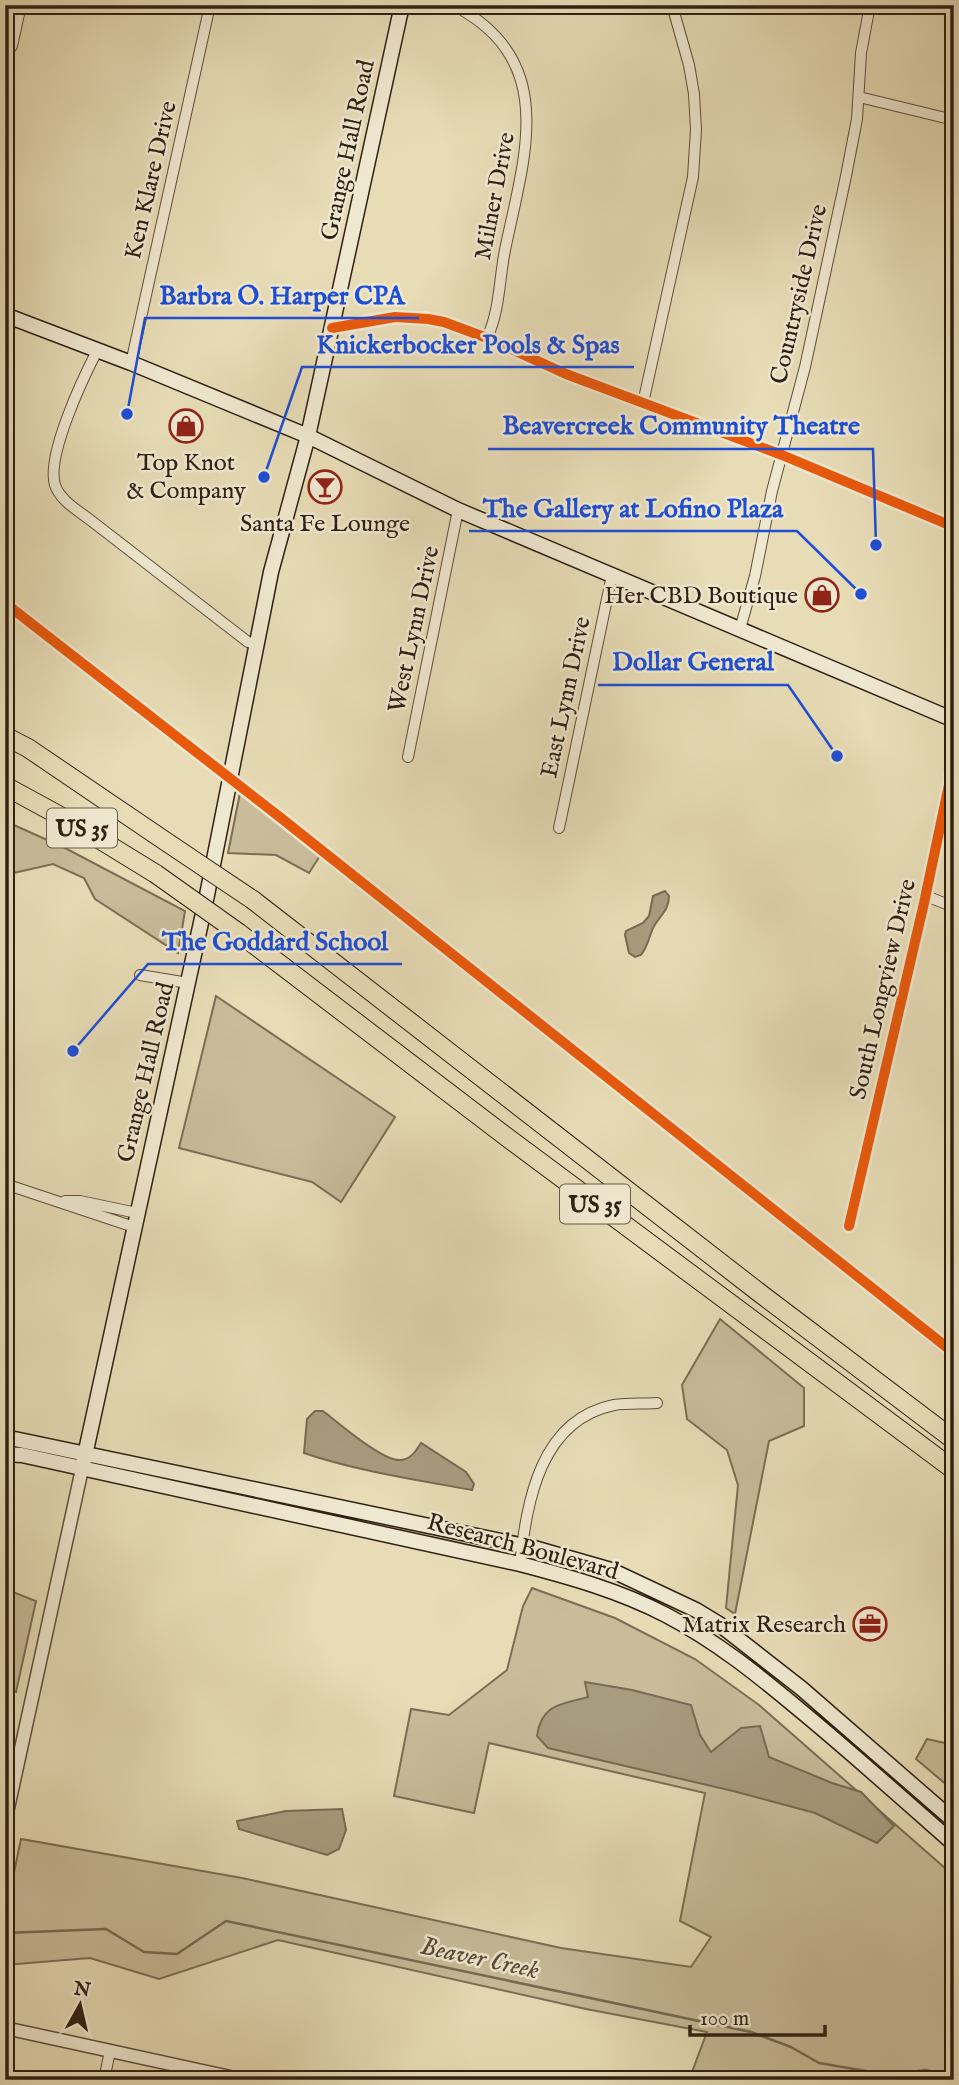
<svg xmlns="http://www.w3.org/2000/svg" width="959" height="2085" font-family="'IM FELL English',serif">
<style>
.green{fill:#c8bc9a;stroke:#7c6e56;stroke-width:2}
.water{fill:#a89c7f;stroke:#786a54;stroke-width:2}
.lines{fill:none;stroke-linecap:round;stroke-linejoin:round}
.stream{stroke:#786a54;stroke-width:2.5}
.minor-casing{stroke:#5d4f3c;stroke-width:12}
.tertiary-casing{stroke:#5d4f3c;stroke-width:15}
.secondary-casing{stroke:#2f2013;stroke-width:17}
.motorway-casing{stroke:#2f2013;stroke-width:20}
.minor{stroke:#efe8d0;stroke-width:10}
.tertiary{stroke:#efe8d0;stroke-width:12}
.secondary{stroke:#efe8d0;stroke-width:14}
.motorway{stroke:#e7dcb6;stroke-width:18}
.motorway-bridge-casing{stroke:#2f2013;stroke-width:20;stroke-linecap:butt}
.motorway-bridge{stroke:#e7dcb6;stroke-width:18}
.cycleway-casing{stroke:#efe8d0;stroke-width:15}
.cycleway{stroke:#e8590c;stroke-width:10}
.labels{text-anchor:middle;stroke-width:5;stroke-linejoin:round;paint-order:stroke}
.shield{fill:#efe8d0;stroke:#695c4c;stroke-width:2}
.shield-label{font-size:23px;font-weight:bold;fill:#2f2013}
.street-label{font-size:24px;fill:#2f2013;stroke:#efe8d0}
.poi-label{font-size:24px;fill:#2f2013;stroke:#efe8d0}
.water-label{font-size:26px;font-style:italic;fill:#594b39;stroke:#efe8d0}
.leader{fill:none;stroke:#1d4ed8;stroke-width:2.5}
.callout-dot{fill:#1d4ed8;stroke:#efe8d0;stroke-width:2.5}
.callout-label{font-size:26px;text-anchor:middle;font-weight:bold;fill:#1d4ed8;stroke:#efe8d0;stroke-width:5;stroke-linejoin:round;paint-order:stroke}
</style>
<rect width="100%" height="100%" fill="#e7dcb6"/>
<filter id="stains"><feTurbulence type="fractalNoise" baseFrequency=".00286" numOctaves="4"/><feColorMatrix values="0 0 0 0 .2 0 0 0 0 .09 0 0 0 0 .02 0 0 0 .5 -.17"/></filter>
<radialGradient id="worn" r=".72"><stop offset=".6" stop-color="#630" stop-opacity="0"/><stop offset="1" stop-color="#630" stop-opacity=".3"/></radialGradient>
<path class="green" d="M241,788L323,851L309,873L276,855L228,853Z
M5,821L65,848L185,911L178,953L95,899L84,878L53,864L5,875Z
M216,996L395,1117L341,1202L312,1182L179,1148Z
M720,1319L804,1388V1426L769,1441L735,1614L726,1608L738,1485L727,1450L687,1419L682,1385Z
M532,1588L615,1618L695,1659L759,1705L954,1876V2080H689L707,2032L586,2009L278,1940L159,1979L90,1958L5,1965V1916L21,1839L242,1878L561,1948L691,1967L711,1937L680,1921L705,1793L489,1743L474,1813L394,1796L411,1709L449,1715L507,1670L523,1606Z
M5,1589L36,1601L16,1692L5,1689Z
M927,1739L954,1745V1791L916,1759Z"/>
<path class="water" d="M665,891L669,896C669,911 659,916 653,928C649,937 648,946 641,955L635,957L629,953L625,935L626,931L643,923L649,916L653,896Z
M315,1411H323C339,1423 383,1462 401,1460C411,1459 416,1451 421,1443L466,1472L474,1484L472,1490C417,1480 357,1471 304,1453L307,1419Z
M585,1682L632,1690L691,1705L700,1735L711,1752L741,1728L760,1726L769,1757L832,1783L861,1792L894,1826L877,1843L815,1813L733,1791L548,1748L537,1736C541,1704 562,1704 588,1697Z
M342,1809L346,1830L339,1849L327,1855L239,1829L237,1821L286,1811Z"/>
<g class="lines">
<path class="stream" d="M5,1933L106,1929L144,1952L177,1954L226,1921L751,2032L791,2047L819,2063L889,2075L926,2070L954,2078"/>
<defs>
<path id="minor" d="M453,5C560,60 524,157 505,250C499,280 500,310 487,338
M5,55L12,46L21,5
M859,97L954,120
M332,328L395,317L428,319L444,322L487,338L566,374L782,455L954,527
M97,351C83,378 46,456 55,485C60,500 77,510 89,519L248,642L255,644
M131,363L210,5
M643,403L693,177L696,130L694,94L689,65L672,5
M740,629L755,576L772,491L805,367L846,176L857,119L861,53L870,5
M408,757L458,510
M559,828L612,575
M926,896L954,907
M140,975L188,983
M5,1184L134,1227
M65,1201H80L137,1213
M849,1226L924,903L954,761
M520,1564C527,1501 540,1420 614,1405C628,1403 642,1404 657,1403
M104,2080L110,2051"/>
<path id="tertiary" d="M5,1822L82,1469
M5,2028L244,2080"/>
<path id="secondary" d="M5,315L131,363L308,436L458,510L954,720
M5,1437L534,1548L611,1570L696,1610L719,1624L801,1688L954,1821
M5,1454L22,1455L520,1564C570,1577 620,1591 666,1615C716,1641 758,1675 801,1711C853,1754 903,1799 954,1844
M82,1469L207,895L271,572L308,436L402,5"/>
<path id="motorway" d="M5,736L28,748L168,843
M5,786L73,823L156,874
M253,900L761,1294L954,1440
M239,933L512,1141L954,1470"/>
</defs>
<use href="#minor" class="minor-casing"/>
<use href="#tertiary" class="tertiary-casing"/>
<use href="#secondary" class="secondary-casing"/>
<use href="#motorway" class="motorway-casing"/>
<use href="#minor" class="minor"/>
<use href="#tertiary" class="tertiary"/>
<use href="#secondary" class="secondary"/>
<use href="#motorway" class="motorway"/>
<defs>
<path id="motorway-bridge" d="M168,843L253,900
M156,874L239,933"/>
</defs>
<use href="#motorway-bridge" class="motorway-bridge-casing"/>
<use href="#motorway-bridge" class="motorway-bridge"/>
<defs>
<path id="cycleway" d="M332,328L395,317L428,319L444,322L487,338L566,374L782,455L954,527
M5,603L281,818L954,1353
M849,1226L924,903L954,761"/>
</defs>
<use href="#cycleway" class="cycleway-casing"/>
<use href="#cycleway" class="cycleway"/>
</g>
<defs>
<symbol id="shop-ring" viewBox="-11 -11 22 22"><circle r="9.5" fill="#efe8d0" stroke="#8f2418" stroke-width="1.5"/><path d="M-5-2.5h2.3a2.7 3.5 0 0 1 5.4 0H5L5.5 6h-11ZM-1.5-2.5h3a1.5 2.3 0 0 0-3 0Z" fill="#8f2418"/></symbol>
<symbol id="bar-ring" viewBox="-11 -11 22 22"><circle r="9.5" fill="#efe8d0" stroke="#8f2418" stroke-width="1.5"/><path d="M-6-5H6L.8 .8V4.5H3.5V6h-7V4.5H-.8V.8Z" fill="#8f2418"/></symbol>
<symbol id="office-ring" viewBox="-11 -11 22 22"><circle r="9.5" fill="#efe8d0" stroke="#8f2418" stroke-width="1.5"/><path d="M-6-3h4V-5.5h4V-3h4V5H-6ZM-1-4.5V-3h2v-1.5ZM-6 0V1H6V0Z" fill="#8f2418"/></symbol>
</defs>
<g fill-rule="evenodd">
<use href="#shop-ring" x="167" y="407" width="38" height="38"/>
<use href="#bar-ring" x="306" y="468" width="38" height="38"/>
<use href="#shop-ring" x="803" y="576" width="38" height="38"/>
<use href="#office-ring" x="851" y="1605" width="38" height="38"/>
</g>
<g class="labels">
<g class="shield">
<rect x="47" y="808.5" width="70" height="39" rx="5"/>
<rect x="560" y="1184.5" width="70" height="39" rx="5"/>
</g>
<g class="shield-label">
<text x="82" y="836">US 35</text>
<text x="595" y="1212">US 35</text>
</g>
<g class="street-label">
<text transform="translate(347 150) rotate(-78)" y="8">Grange Hall Road</text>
<text transform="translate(150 180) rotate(-77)" y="8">Ken Klare Drive</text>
<text transform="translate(494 196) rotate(-79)" y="8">Milner Drive</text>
<text transform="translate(798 294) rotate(-77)" y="8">Countryside Drive</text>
<text transform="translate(413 629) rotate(-78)" y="8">West Lynn Drive</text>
<text transform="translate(565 697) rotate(-78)" y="8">East Lynn Drive</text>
<text transform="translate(882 989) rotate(-77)" y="8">South Longview Drive</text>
<text transform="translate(145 1072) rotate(-77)" y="8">Grange Hall Road</text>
<text transform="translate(523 1546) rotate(15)" y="8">Research Boulevard</text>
</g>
<g class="poi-label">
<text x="186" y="470">Top Knot<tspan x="186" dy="28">&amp; Company</tspan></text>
<text x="325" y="531">Santa Fe Lounge</text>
<text x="798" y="603" text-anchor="end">Her CBD Boutique</text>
<text x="846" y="1632" text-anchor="end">Matrix Research</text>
</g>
<g class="water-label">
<text transform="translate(480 1957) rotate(12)" y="9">Beaver Creek</text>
</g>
</g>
<path class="leader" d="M127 414L145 318H419M264 477L302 367H634M876 545L873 449H488M861 594L797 531H469M837 756L788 685H598M73 1051L148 964H402"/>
<g class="callout-dot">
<circle cx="127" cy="414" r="7"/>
<circle cx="264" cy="477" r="7"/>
<circle cx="876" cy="545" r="7"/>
<circle cx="861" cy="594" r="7"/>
<circle cx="837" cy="756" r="7"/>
<circle cx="73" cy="1051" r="7"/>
</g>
<g class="callout-label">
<text x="282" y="304">Barbra O. Harper CPA</text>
<text x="468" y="353">Knickerbocker Pools &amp; Spas</text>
<text x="681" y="434">Beavercreek Community Theatre</text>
<text x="633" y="517">The Gallery at Lofino Plaza</text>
<text x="693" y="670">Dollar General</text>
<text x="275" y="950">The Goddard School</text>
</g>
<rect width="959" height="2085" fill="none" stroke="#e7dcb6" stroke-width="28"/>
<rect x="7" y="7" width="945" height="2071" fill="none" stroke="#2f2013" stroke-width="3.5"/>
<rect x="14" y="14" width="931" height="2057" fill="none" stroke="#2f2013" stroke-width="2"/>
<g transform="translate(80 2005) rotate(8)" stroke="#efe8d0" stroke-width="5" paint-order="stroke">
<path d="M0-5L12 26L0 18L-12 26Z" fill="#2f2013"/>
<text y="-10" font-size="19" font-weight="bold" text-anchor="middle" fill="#2f2013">N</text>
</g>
<path d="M690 2025v10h135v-10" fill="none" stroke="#2f2013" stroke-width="3.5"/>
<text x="700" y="2025" font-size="21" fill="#2f2013" stroke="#efe8d0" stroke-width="5" paint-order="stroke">100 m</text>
<rect width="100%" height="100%" filter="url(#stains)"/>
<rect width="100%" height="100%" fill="url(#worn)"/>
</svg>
